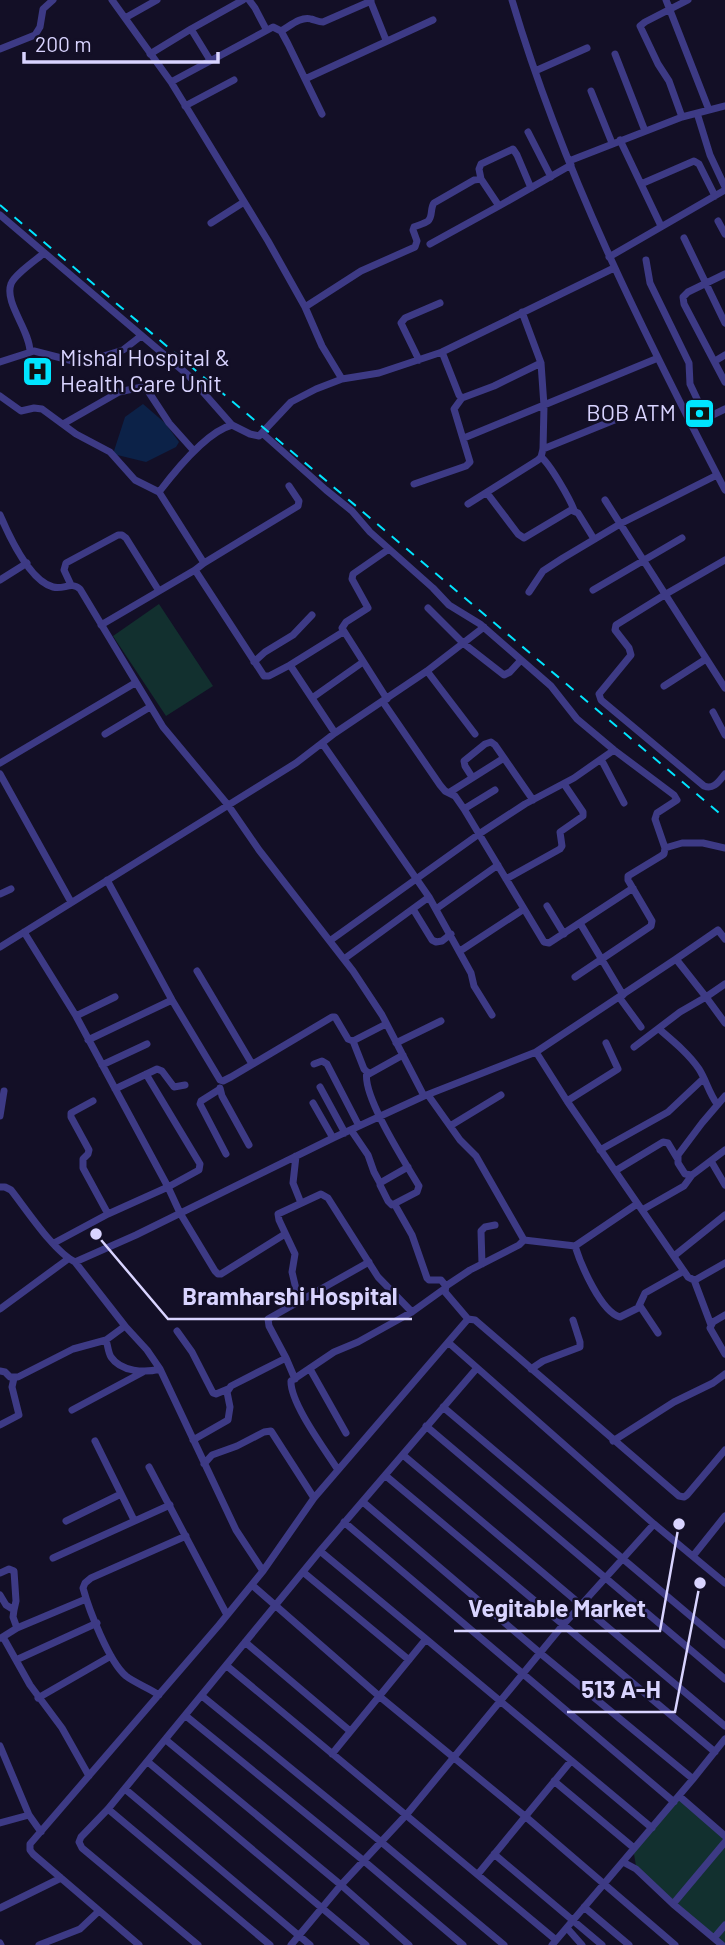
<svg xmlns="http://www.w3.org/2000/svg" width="725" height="1945" font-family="Barlow,sans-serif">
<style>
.green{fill:#12302f}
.water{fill:#0c2248}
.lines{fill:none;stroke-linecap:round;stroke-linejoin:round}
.minor{stroke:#3d3a85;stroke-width:7}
.rail{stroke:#00e5ff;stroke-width:2;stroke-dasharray:10 9;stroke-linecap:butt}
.labels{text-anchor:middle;stroke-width:5;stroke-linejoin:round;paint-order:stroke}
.poi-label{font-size:23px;fill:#d9d4ff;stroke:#130f26;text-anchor:start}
.leader{fill:none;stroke:#d9d4ff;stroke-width:2.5}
.callout-dot{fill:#d9d4ff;stroke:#130f26;stroke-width:2.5}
.callout-label{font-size:24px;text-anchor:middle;font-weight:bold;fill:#d9d4ff;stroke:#130f26;stroke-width:5;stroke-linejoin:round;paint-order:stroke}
</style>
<rect width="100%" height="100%" fill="#130f26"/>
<path class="green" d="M159,604L213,686L166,716L113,636Z
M679,1796L725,1838V1945H722L636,1866L634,1854L625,1859Z"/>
<path class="water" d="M143,404L165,423L179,442L176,447L146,462L113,454L125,417Z"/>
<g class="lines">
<path class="minor" d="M112,0L171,82L268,241L305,307L322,346L342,379
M249,0L255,8L266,29
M370,0L386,40
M512,0C563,172 643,332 725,490
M666,0L709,110
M125,18L157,0
M191,29L210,60
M281,31C290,26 301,16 311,19C315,20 319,22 323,22L371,1
M0,49L35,35L40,27L43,9L53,0
M150,54L191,29L243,0
M615,54L645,131
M535,71L587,48
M305,79L433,20
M171,82L273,27L281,31L288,44L322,114
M591,91L612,143
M185,106L234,80
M697,113L710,155L725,187
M682,117L669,81L658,64L640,26L645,22L688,0
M528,132L551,177
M620,140L661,226
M569,161L682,117L725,106
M481,179L479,169L481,164L513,149L517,155L531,188
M641,184L694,161L699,164L715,196
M0,215L188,375L232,425
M718,221L725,234
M211,223L244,202
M684,238L725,323
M430,244L499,206
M609,257L725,190
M646,260L650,283L689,363L690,384L706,418
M725,274L688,292L683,297L684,304L725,382
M305,307L361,271L415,247L417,241L413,230L414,227C418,225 424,224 428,221C433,217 430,208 434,203L474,180L481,179L499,206L571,165
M30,352C30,330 4,303 11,284C14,275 36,260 44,253
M442,352L459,395L462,398L494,386L541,363
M419,360L401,323L405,318L440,303
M715,361L725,355
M0,362L34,351L73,361L84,362L123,350L141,336
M0,396L21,411L34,408L42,409L76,434L110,452L135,480L159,492
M63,424L119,392L142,387L148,391L169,423L194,451
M692,425L725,409
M262,433L326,490L352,511L370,532L433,588L449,605L480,624L551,686L577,719L614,750L674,795L677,800L657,813L655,819L665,848L682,843H703L725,848
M464,438L658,358
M543,449L617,419
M541,457C550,464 570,499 574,510
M414,484L466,466L470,462L454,409L462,398
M487,493L518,534L524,538L571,510L578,513L594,539
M605,500L725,688
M468,504L538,460L541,457L543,449L544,406L541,363L522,312
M0,515C9,536 30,581 53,587C64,590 71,581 80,589L163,727L228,805L259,850L353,971L382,1015L424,1096
M725,560L666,594L616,625L615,630L629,648L631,655L599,694L601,700L704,786C714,790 719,781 725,774
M204,563L298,506L299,501L289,486
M195,570L264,676H269L290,665L335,733
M0,580L27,563
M71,585L64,570L66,563L118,535H122L126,538L159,591
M593,590L682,538
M529,592L543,571L563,558L620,524L717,475
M428,608L463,643L504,675L510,672L521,660
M101,625L195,570L204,563L159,492C175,471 206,432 232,425L250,434L259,436L291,402L316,389L342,379L379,373L442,352L614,268
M254,662L265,652L293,635L312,615
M290,665L343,632
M427,671L475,734
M664,686L706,659
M312,698L363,662
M387,699L342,628L346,622L368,608L352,579L353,574L389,549
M383,702L440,785L445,791L455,796L464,809L544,942L549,943L633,888
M713,712L725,735
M105,734L150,707
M322,743L429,897L471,973L474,986L492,1015
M601,759L624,803
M0,763L135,683
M0,774L71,902
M472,777L465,766L464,761L485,744L491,742L495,745L533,800
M450,792L504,758
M464,809L495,790
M506,879L560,849L562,846L560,832L583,816V812L564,784
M107,880L172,1000L220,1080L223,1081L231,1077L332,1017H335L348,1039L353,1041L386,1024
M0,894L11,889
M547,906L564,934
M413,909L432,940L436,942L442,941L451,934
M436,909L498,865
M580,923L623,995
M24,932L76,1016L168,1187L180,1213L215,1271L218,1274H221L285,1234
M331,940L479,834L525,804L574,778L614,750
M0,947L296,763L335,733L427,671L484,627
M460,951L524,909
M344,959L429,897
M197,971L252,1064
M575,977L651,926L652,921L628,880V876L661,856L664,854L665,848
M725,984L706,997L725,1023
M619,997L641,1027
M76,1016L115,997
M659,1029C673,1041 689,1054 699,1069C706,1080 709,1093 717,1104
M88,1040L172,1000
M353,1041L364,1069L369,1074L403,1055
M396,1043L441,1021
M634,1047L680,1012L706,997L676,959L718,930L725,939
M536,1052L676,959
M314,1064L322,1061L327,1064L359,1126
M102,1065L147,1044
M367,1072C361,1094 406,1164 419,1186L417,1192L392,1205L388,1201L380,1185V1183L408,1167
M320,1087L345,1133
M220,1088L222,1096L249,1145
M115,1089L157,1069L162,1071L174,1087L185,1085
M220,1089L201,1101L200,1104L226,1154
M428,1095L460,1140L476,1156L524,1240L519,1245L470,1270L446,1286L445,1292L468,1319
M725,1096L702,1123L678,1155V1163L685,1174L692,1175L725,1150
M93,1101L71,1113V1117L89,1150L88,1154L83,1159V1168L108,1214
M567,1101L618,1069L606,1043
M313,1103L333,1138
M0,1116L4,1091
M450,1126L501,1095
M351,1130L368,1155L374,1172L380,1183
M600,1150L668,1112L703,1079
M296,1156L293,1183L301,1203
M711,1161L725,1185
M615,1171L663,1142L668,1143L677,1158
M0,1187H5L11,1190C26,1209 54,1252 75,1262L136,1235L333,1138L424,1096L536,1052L567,1101L688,1277L694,1280L697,1279L725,1263
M637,1204L575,1246C581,1265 601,1312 620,1317L638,1308L645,1293L684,1271
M395,1205L412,1235L427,1278L429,1280H441L446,1286
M642,1210L684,1186L692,1175
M524,1240L575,1246
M54,1243L108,1214L168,1187L199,1170L200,1164L146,1074
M674,1256L725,1215
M75,1262L125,1326L147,1350L160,1369L236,1530L263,1571
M482,1264L481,1231L485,1227L495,1225
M694,1280L711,1325
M303,1300L296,1289L292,1272L295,1254L279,1220L278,1214L321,1194L328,1198L378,1277L412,1312
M640,1306L658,1333
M0,1309L68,1259
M725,1315L713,1322L710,1328L725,1354
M177,1331L192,1352L213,1393L216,1394L228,1389
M106,1340C108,1346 108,1352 111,1357C121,1372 145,1373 160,1369
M449,1343L654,1524L725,1583
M310,1369L346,1433
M531,1369L543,1361L580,1347V1342L573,1320
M0,1371L5,1372L10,1377H18L73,1349L106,1340L125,1326
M295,1379L286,1358L269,1326L268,1319L369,1262
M443,1407L725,1645
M72,1410L143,1372
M0,1425L19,1415L12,1387L14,1378
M426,1426L725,1679
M193,1440L228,1420L230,1407L227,1392L231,1386L286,1358
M95,1441L134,1520
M613,1441L674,1402L713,1383L725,1374
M403,1455L725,1726
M204,1464L212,1455L237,1446L264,1432L271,1431L314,1498
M149,1467L227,1615
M338,1470C326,1451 290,1403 291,1381L334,1352L358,1342L412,1312L444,1289
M386,1476L715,1752
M363,1502L540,1653L693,1779
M66,1521L121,1494
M344,1522L674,1802
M320,1551L426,1639
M693,1556L725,1516
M53,1558L170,1505
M303,1572L409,1660
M0,1573L9,1569L14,1571L16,1601L14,1610
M252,1585L379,1696L526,1817L675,1945
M0,1595L6,1605L14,1610L13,1617L17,1628
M3,1637L30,1685L62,1728L89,1776
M1,1638L17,1628L86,1599
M245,1642L350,1731
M16,1660L97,1623
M227,1666L556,1940
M159,1695C149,1688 135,1683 126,1676C109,1662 89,1610 83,1588L85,1583L91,1578L186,1536
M202,1696L380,1841L504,1945
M38,1698L111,1656
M186,1716L364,1861L463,1945
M166,1740L341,1885L409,1945
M0,1746L29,1815L41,1832
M332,1754L426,1639L652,1828
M148,1762L366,1945
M554,1781L634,1848
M125,1789L310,1945
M679,1796L725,1836
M108,1809L270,1945
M0,1823L29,1815
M494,1854L602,1945
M623,1862L636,1869L673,1904L722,1945
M478,1874L571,1761
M673,1904L725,1842
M584,1907L629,1945
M0,1908L61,1878
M567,1928L582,1945
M714,1938L725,1925
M0,1943L1,1945
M39,1945L80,1929L99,1911
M139,1945L33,1854L30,1850V1844L219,1625L263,1571L314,1498L468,1319L475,1320L679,1496L684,1497L687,1495L725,1450
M198,1945L82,1848L79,1842L81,1837L108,1809L320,1551L477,1368
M291,1945L341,1885L407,1814L563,1625L654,1524
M552,1945L693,1779L725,1739"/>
<path class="rail" d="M0,205L725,818"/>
</g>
<defs>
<symbol id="hospital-square" viewBox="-11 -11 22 22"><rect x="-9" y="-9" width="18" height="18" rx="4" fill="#00e5ff" stroke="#130f26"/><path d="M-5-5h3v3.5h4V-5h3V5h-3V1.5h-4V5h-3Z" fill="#111"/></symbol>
<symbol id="bank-square" viewBox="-11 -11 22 22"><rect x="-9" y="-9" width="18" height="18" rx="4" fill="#00e5ff" stroke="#130f26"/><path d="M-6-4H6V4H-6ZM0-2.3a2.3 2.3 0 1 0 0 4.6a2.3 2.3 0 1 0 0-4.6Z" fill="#111"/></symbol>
</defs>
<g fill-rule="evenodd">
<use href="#hospital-square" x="20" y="354" width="35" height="35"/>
<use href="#bank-square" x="682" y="396" width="35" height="35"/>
</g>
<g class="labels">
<g class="poi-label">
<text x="60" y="366">Mishal Hospital &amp;<tspan x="60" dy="26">Health Care Unit</tspan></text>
<text x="676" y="421" text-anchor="end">BOB ATM</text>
</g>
</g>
<path class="leader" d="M96 1234L168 1319H412M679 1524L660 1631H454M700 1583L675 1712H567"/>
<g class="callout-dot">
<circle cx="96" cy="1234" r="7"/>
<circle cx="679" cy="1524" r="7"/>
<circle cx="700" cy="1583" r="7"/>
</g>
<g class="callout-label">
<text x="290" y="1305">Bramharshi Hospital</text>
<text x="557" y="1617">Vegitable Market</text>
<text x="621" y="1698">513 A-H</text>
</g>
<path d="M24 52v10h194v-10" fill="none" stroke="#d9d4ff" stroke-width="3.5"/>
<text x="35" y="52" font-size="21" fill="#d9d4ff" stroke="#130f26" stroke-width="5" paint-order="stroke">200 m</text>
</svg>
